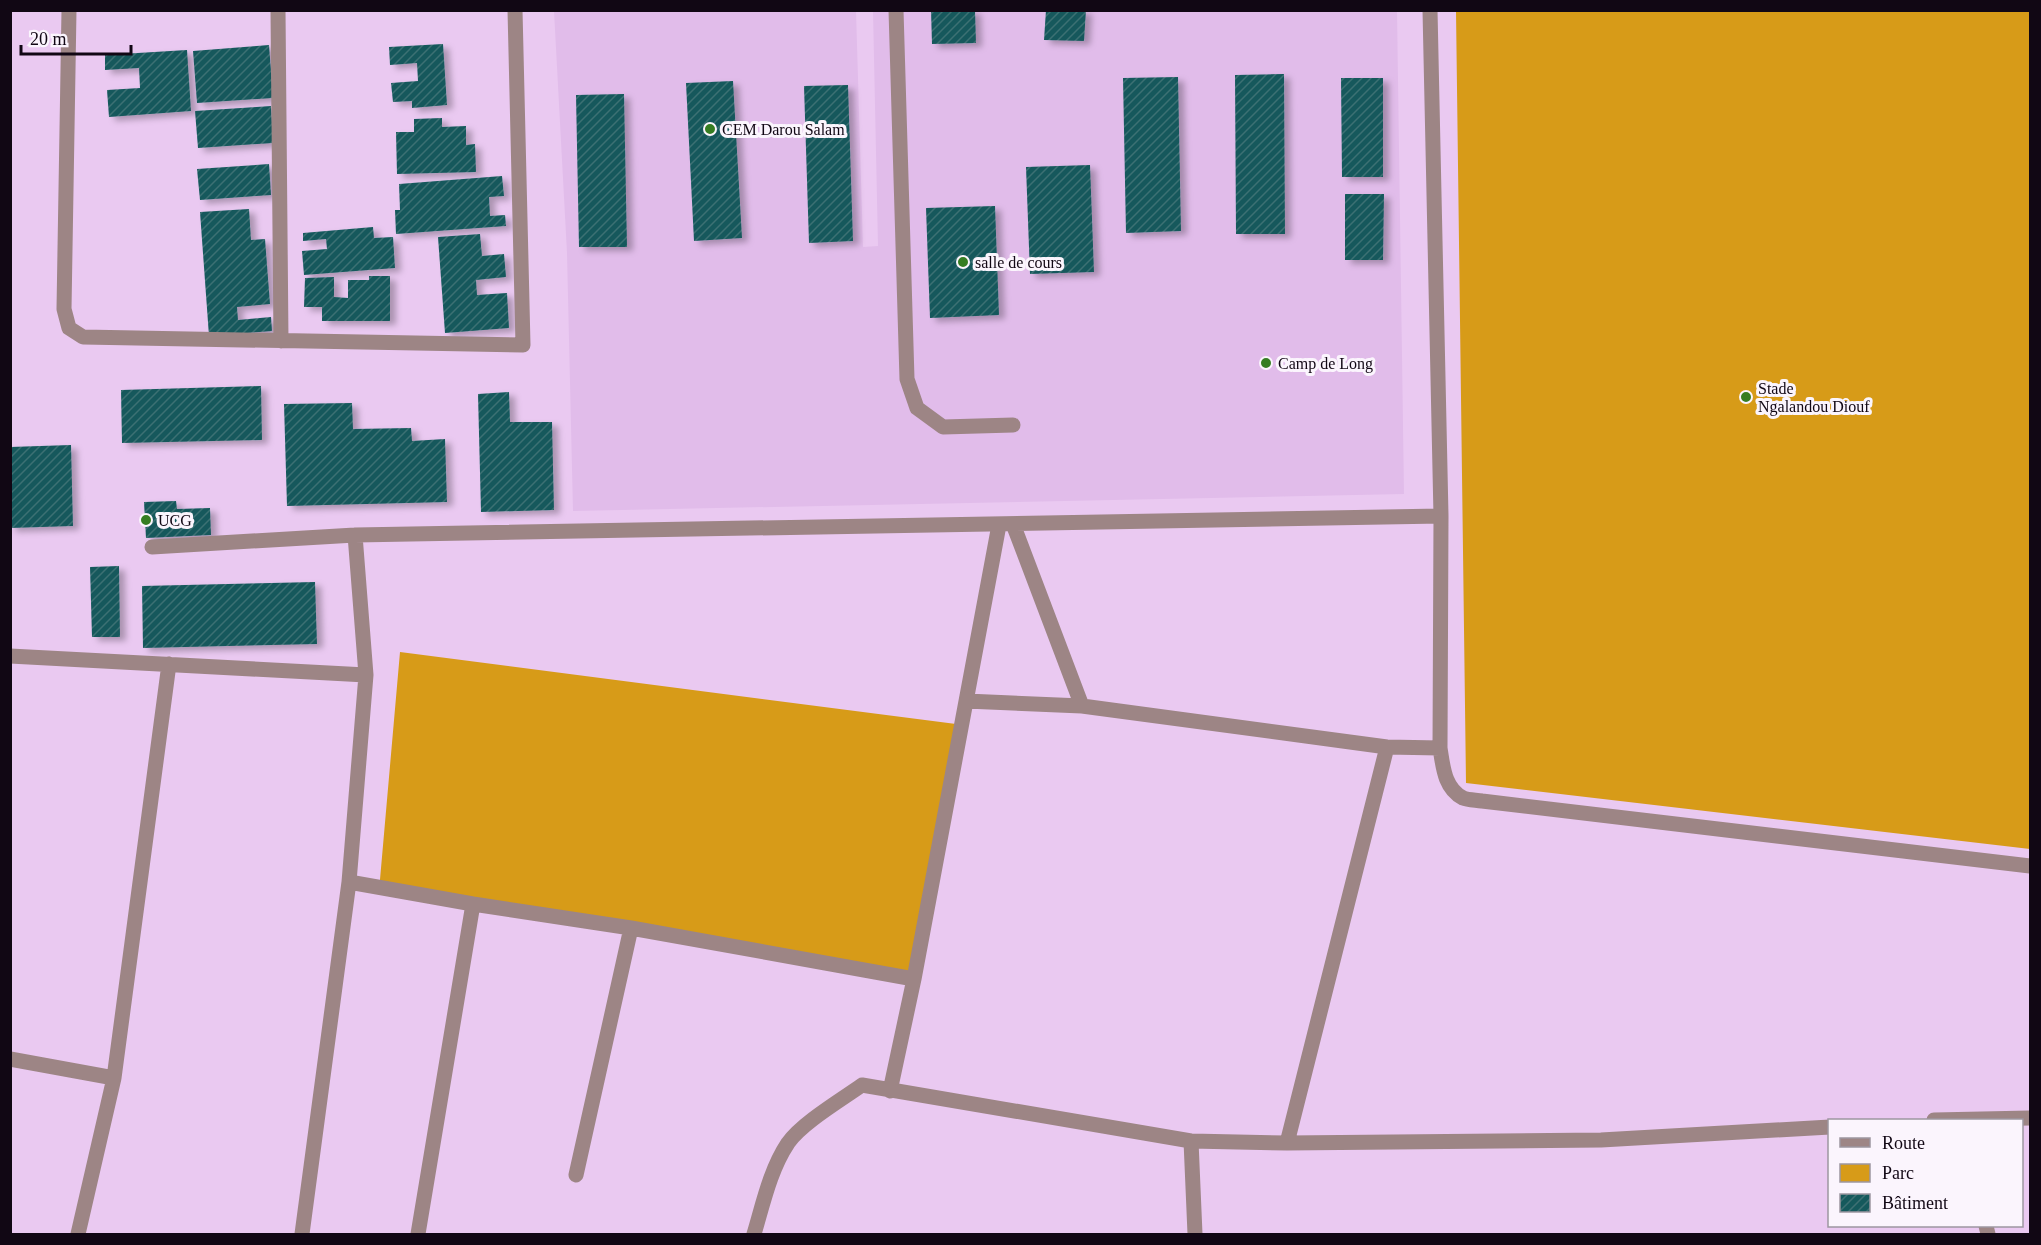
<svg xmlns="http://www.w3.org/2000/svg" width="2041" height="1245" font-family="Georgia,serif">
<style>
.built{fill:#e1bcea}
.green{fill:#d79b18}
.building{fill:url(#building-hatch);filter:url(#shadow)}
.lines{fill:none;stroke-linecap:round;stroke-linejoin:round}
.minor{stroke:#9d8585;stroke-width:15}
.poi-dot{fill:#367d22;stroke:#fbf5fd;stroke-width:2}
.labels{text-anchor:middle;stroke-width:6;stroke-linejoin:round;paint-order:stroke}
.poi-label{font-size:16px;fill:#110714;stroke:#fbf5fd;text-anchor:start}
</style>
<defs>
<pattern id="building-hatch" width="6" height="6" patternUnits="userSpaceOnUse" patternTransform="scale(1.5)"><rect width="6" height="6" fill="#15595c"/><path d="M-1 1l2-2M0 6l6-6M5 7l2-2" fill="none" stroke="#3e7073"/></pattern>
<filter id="shadow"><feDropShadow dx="6" dy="4" stdDeviation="3" flood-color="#0004"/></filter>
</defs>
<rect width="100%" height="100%" fill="#eac9f1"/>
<path class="built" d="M554,11H856L863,247L878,246L873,11H1397L1404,494L573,511L567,253Z"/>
<path class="green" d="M1456,11H2030V849L1466,783Z
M400,652L956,724L910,978L379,891Z"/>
<path class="building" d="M931,10H975L976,43L932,44Z
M1046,10H1086L1084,41L1044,40Z
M443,44L447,105L412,108V101L393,102L391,83L418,81L417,63L390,65L389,47Z
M269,45L273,98L197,103L193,51Z
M187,50L191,111L109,117L107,90L140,88L139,68L105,70V55Z
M1284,74L1285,234H1236L1235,75Z
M1178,77L1181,231L1126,233L1123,78Z
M1341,78H1383V177H1342Z
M733,81L742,238L694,241L686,83Z
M848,85L853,241L809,243L804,86Z
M624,94L627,247H579L576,95Z
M271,106L273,143L198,148L195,111Z
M442,118V127L466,126V145L475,144L476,172L397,174L396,132H414V119Z
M269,164L271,195L200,200L197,169Z
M1090,165L1094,272L1030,274L1026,167Z
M502,176L504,196L489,197L490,216L505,215L506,226L396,234L395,210H400L399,184Z
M1345,194H1384L1383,260H1345Z
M995,206L999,315L930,318L926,208Z
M249,209L251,240L265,239L270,304L237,307L238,320L271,317L272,331L209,336L200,212Z
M373,227L374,238L393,237L395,268L304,275L302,251L327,249L326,239L303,241V233Z
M480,234L482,256L504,254L506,277L476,280L477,295L507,293L509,328L445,333L438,237Z
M369,276H390V321H322V307H304L305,278L334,277V297L348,298V280H369Z
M261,386L262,440L122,443L121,390Z
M509,392L510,422H552L554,510L481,512L478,394Z
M352,403L353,429L411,428L412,441L445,439L447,502L287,506L284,404Z
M71,445L73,526L10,528V447Z
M176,501L177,509L210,508L211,535L146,538L144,502Z
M119,566L120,637H92L90,567Z
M315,582L317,644L143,648L142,586Z"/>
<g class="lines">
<path class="minor" d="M69,10L64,309L69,328L83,337L523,345L515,10
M278,10L281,341
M896,10L907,379L917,408L943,427L1013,425
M1430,10L1441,516L1440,748C1443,766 1444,788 1463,798C1468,800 1476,800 1482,801L2030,866
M1013,524L1082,706
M152,547L355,535L1441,516
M10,656L366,675
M966,701L1082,706L1387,747L1440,748
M349,882L473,904L631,928L914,979
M10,1059L114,1078
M890,1091L914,979L999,525
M1934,1120L2030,1118
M1191,1141L1195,1234
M1287,1143L1387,747
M576,1175L631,928
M1986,1226L1988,1234
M78,1234L114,1078L169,664
M302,1234L349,882L366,675L355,535
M418,1234L473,904
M754,1234C763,1204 770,1170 788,1143C802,1123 841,1100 862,1085L1191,1141L1287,1143L1601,1140L1830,1127"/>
</g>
<g class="poi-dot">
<circle cx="710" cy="129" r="6"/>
<circle cx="963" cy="262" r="6"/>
<circle cx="1266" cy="363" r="6"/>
<circle cx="1746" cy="397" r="6"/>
<circle cx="146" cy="520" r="6"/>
</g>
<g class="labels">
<g class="poi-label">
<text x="722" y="135">CEM Darou Salam</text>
<text x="975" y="268">salle de cours</text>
<text x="1278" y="369">Camp de Long</text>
<text x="1758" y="394">Stade<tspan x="1758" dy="18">Ngalandou Diouf</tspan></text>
<text x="158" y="526">UCG</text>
</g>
</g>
<rect width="2041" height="1245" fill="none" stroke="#110714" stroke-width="24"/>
<rect x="1828" y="1119" width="195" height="108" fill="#fbf5fd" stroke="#9d96a0" stroke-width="1.5"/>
<rect x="1840" y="1138" width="30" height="9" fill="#9d8585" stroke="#9d96a0" stroke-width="1.5"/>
<text x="1882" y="1149" font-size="18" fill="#110714">Route</text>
<rect x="1840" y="1164" width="30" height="18" fill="#d79b18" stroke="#9d96a0" stroke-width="1.5"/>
<text x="1882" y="1179" font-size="18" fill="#110714">Parc</text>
<rect x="1840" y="1194" width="30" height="18" fill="url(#building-hatch)" stroke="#9d96a0" stroke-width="1.5"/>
<text x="1882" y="1209" font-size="18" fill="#110714">Bâtiment</text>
<path d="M21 45v9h110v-9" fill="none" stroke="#110714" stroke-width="3"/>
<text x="30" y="45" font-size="18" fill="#110714" stroke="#fbf5fd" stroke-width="4.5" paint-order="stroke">20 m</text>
</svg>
